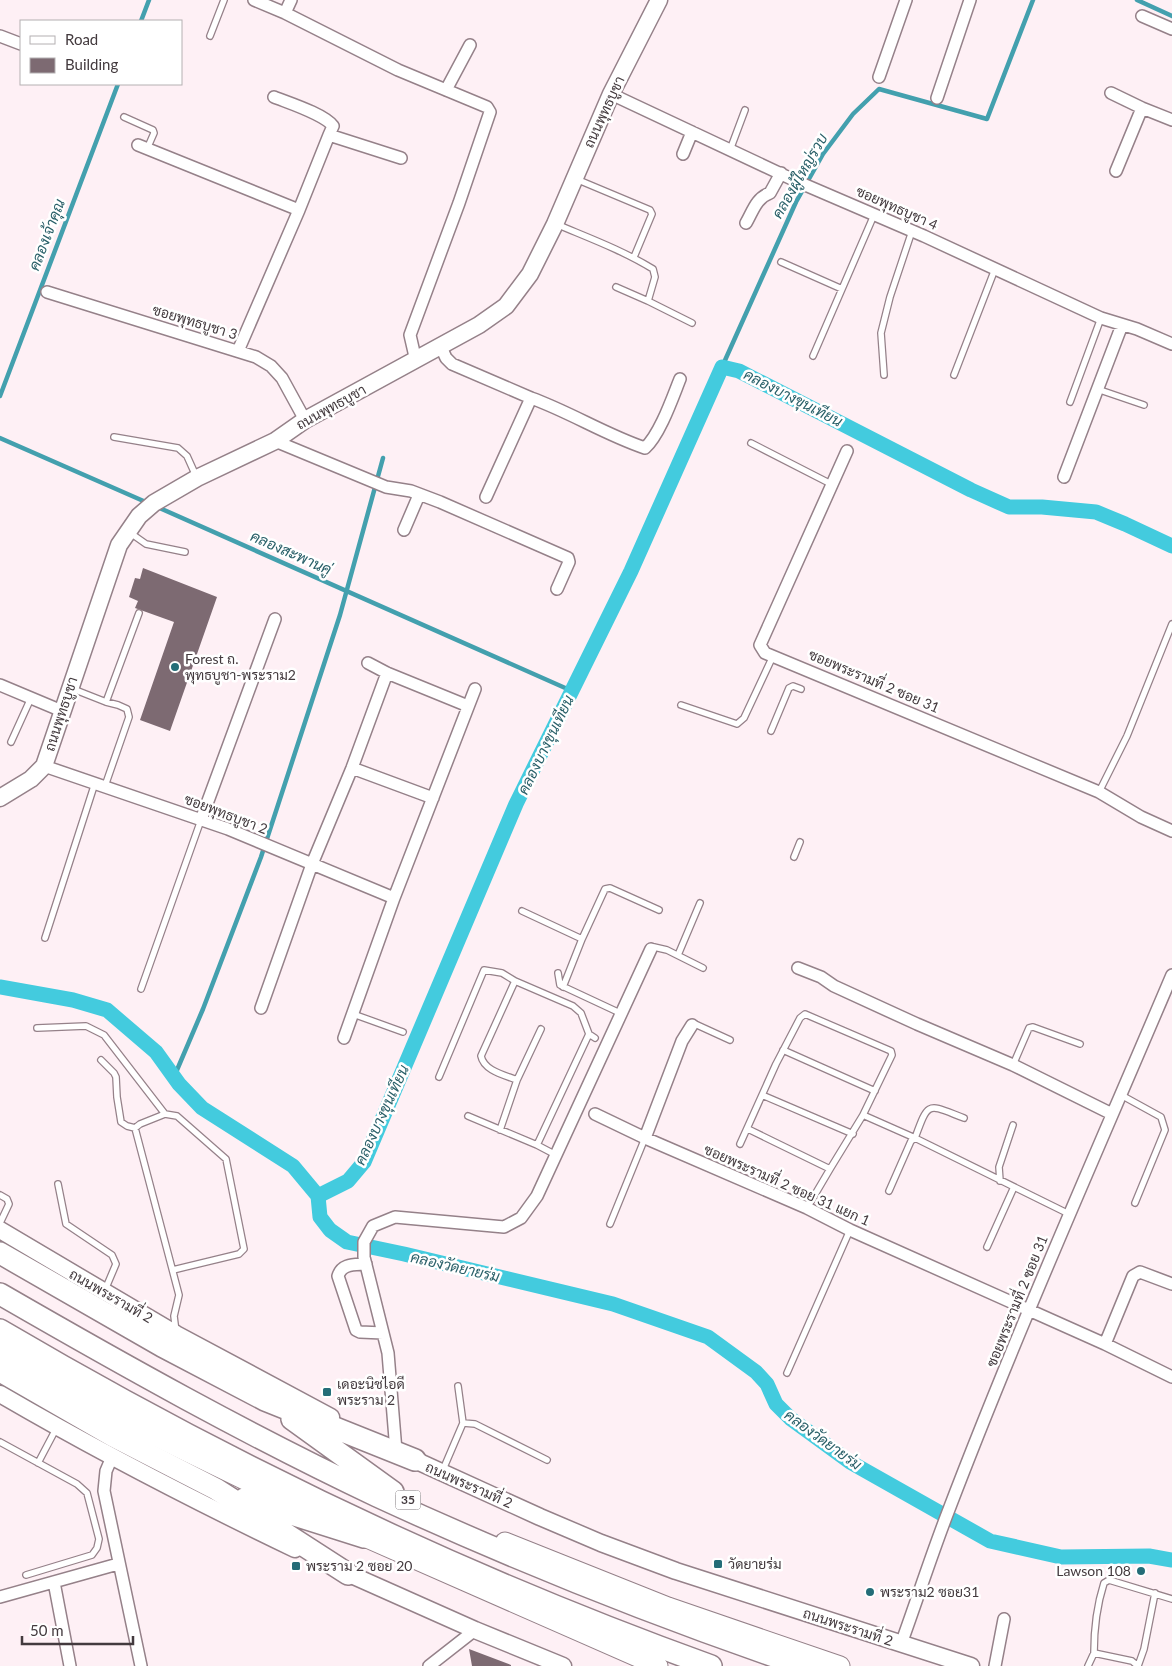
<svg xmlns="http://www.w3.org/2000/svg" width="1172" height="1666" font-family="Lato,Sarabun,sans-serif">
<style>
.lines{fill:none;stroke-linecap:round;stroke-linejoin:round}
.stream{stroke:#43a0ae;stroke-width:4.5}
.canal{stroke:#43cbde;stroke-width:15}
.building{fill:#7d6a72}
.service-casing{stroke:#958189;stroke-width:8}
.minor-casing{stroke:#958189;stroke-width:14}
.secondary-casing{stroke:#958189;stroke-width:19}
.trunk-casing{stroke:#958189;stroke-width:21}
.motorway-casing{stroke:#958189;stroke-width:24}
.service{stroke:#fff;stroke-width:5.5}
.minor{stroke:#fff;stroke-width:11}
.secondary{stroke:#fff;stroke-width:16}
.trunk{stroke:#fff;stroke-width:19}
.motorway{stroke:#fff;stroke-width:21}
.poi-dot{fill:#246d78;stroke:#fff;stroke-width:2}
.labels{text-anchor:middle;stroke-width:5;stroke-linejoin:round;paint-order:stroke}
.shield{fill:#fff;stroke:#7b7578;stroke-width:1}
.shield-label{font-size:12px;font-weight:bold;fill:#433a3e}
.street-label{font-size:14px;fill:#433a3e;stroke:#fff}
.poi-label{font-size:14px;fill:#433a3e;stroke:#fff;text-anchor:start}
.water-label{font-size:15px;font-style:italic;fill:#2a6069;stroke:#fff}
</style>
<rect width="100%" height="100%" fill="#fef0f5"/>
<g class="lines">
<path class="stream" d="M1137,0L1172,16
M141,21L149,0
M722,367L796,202L823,154L853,114L879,89L987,119L1033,0
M0,396L118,84
M0,438L148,503
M155,506L572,691
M174,1077L203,1009L261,857L340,615L383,458"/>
<path class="canal" d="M0,987L73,1000L107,1010L156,1052L179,1084L202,1108L293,1166L318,1196L348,1181L364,1162L516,804L631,571L722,367L739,371L971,490L1009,507H1042L1096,512L1125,524L1172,546
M318,1196L320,1217L330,1230L347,1242L404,1254L613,1304L708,1337L756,1372L767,1384L776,1404L791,1419L850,1462L990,1541L1061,1557L1149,1556L1172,1560"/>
</g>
<path class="building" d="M143,568L217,597L170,731L140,720L174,622L135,608L138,601L129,597L135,578L140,579Z
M469,1649L511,1665V1666H472Z"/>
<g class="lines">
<defs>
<path id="service" d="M210,36L224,0
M124,117L153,130L154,133L147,149
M730,150L745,110
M576,179L650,210L652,214L634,257
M556,224C589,238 622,250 653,269L655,277L648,301L616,287
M781,262L842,289
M648,301L692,323
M813,356L874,215
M884,375L881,333L890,297L912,231
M954,375L995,269
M1097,389L1144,405
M1070,402L1101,318
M114,437L178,448L187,456L196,476
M751,443L833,485
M129,532L146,544L185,552
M73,689L106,702L139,613
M681,705L737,724L744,718L773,656
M771,731L789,688L793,686L801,689
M11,742L31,698
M105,786L129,717L127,709L118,705L106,702
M1099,792L1127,736L1172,624
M794,857L800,842
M522,911L582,939
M45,938L95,783
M651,949L654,947L667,950L703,968
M678,955L700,903
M558,973L560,985L620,1013
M563,987L582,939L605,889L610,888L659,910
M141,989L201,820
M353,1014L403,1032
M692,1025L695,1024L730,1040
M37,1028L86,1026L104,1035L165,1114
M783,1050L875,1091
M101,1060L114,1073L116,1077L117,1097L121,1122L127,1126L135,1128
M1013,1065L1029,1028L1033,1027L1080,1044
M439,1077L484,970L502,973L515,981L573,1006L581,1013L589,1034
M517,1080L541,1029
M762,1095L853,1134
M1121,1095L1161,1117L1165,1130L1135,1203
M468,1116L537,1145L589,1034L595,1038
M748,1129L830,1169L863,1115L915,1138C929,1100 927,1104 964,1118
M500,1130L517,1080C505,1075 484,1071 481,1056L515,981
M740,1144L776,1064L800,1018L805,1014L891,1051L892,1055L863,1115
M537,1145L556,1155
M1000,1181L999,1167L1013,1125
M58,1184L66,1224L112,1255L116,1264L105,1290
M889,1191L911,1141L915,1138L1069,1214
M0,1195L7,1199L9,1204L0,1223
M807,1208L830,1169
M610,1224L645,1138
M987,1247L1014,1187
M173,1270L239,1254L244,1249L226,1159L177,1116L165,1114L140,1124L135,1128L179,1295L174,1316L176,1332
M787,1373L850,1230
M458,1386L463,1423
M0,1442L77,1484L87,1493L99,1539L97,1548L92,1555L26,1575
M38,1463L57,1427
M442,1472L463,1423L475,1424L547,1460
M1094,1653C1094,1629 1097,1605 1104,1583L1109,1580L1172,1599
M1088,1666L1094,1653L1132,1661L1138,1666
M1138,1666L1144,1649L1155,1593"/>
<path id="minor" d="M254,0L285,13L398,70L487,107L490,112L459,203L410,335L416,361
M285,13L291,0
M1142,16L1172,29
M0,36L21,44
M879,77L906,0
M446,90L470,45
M1111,93L1142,108L1172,120
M611,94L796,181L924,236L1101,318L1137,329L1172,344
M274,97C289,103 324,114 333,126L329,135L401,158
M937,98L970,0
M138,145L299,210
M683,154L692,132
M1116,171L1142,108
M746,223C753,211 756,198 770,193L781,173
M47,292L256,357L271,366L282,378L305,420
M441,347L446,358L452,364L531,398L486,497
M238,351L299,210L329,135
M531,398C570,412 606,435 645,448C660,434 672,399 680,379
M275,441L386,487L411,491L440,502L568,558L569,562L557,589
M847,451L760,645L765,653L1099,792L1141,817L1172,831
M1064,477L1122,325
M404,530L419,495
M368,663L387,673L468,706
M0,685L62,711
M44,766L228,829L394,898
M352,768L433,798
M201,820L275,619
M798,968L821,977L834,986L917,1024L1013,1065L1112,1114
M261,1008L312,864L352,768L387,673
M692,1025L682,1041L645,1138L807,1208L850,1230L1105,1344L1172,1377
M344,1038L394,898L475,689
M595,1114L645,1138
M366,1264C355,1265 342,1263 338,1276L356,1330L360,1332L383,1333
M1105,1344L1133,1276L1140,1272L1172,1284
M396,1451L388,1353L364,1257V1242L373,1226L395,1217L504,1227L521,1218L537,1196L651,949
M112,1457L106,1471L104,1491L141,1666
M54,1582L70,1666
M0,1597L118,1564
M901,1644C917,1600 931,1556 948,1512C1017,1331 1096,1154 1172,975
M429,1666L475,1630
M995,1666L1004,1619"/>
<path id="secondary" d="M0,798L31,779L44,766L119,545L139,516L154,503L197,478L275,441L305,420L479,325L506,306L530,274L555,224L611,94L659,0
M0,1230L176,1334L331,1417
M0,1394C96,1450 195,1501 295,1549
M406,1456L540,1517L601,1543L676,1571L971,1666
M338,1569L475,1630L563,1666"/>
<path id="trunk" d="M0,1351L136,1427L317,1515
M351,1531L658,1666
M505,1542L668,1607L840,1666"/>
<path id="motorway" d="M0,1253L162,1346L265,1400L415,1460
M0,1294C123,1365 248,1435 377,1496C516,1560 658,1617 803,1666
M0,1330C226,1463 464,1577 711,1666
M0,1371L113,1436L216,1489L348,1574
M292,1419L393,1492
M244,1499L364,1537"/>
</defs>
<use href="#service" class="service-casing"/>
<use href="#minor" class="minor-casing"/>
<use href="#secondary" class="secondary-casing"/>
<use href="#trunk" class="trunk-casing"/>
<use href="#motorway" class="motorway-casing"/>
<use href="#service" class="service"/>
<use href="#minor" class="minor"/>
<use href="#secondary" class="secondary"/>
<use href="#trunk" class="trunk"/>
<use href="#motorway" class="motorway"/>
</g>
<g class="poi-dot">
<circle cx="175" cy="667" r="5"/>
<rect x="322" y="1387" width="10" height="10" rx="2.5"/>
<rect x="713" y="1559" width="10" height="10" rx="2.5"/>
<rect x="291" y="1561" width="10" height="10" rx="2.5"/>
<circle cx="1141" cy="1571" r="5"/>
<circle cx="870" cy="1592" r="5"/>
</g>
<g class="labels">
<rect class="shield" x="395.5" y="1490.5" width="25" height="19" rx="4"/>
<g class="shield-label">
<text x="408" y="1504">35</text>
</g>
<g class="street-label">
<text transform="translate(604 112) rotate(-65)" y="5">ถนนพุทธบูชา</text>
<text transform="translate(897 208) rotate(24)" y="5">ซอยพุทธบูชา 4</text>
<text transform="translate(195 322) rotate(17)" y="5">ซอยพุทธบูชา 3</text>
<text transform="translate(331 407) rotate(-29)" y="5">ถนนพุทธบูชา</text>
<text transform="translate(874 681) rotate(23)" y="5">ซอยพระรามที่ 2 ซอย 31</text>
<text transform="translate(61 714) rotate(-72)" y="5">ถนนพุทธบูชา</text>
<text transform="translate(226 814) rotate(21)" y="5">ซอยพุทธบูชา 2</text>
<text transform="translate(787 1185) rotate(24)" y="5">ซอยพระรามที่ 2 ซอย 31 แยก 1</text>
<text transform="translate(111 1296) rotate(30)" y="5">ถนนพระรามที่ 2</text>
<text transform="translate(1017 1301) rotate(-68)" y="5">ซอยพระรามที่ 2 ซอย 31</text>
<text transform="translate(469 1485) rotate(24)" y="5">ถนนพระรามที่ 2</text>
<text transform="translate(848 1627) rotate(18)" y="5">ถนนพระรามที่ 2</text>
</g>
<g class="poi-label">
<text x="185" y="664">Forest ถ.<tspan x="185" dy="16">พุทธบูชา-พระราม2</tspan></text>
<text x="337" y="1389">เดอะนิชไอดี<tspan x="337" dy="16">พระราม 2</tspan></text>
<text x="728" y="1569">วัดยายร่ม</text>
<text x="306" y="1571">พระราม 2 ซอย 20</text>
<text x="1131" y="1576" text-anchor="end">Lawson 108</text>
<text x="880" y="1597">พระราม2 ซอย31</text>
</g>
<g class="water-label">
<text transform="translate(800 176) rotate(-60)" y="5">คลองผู้ใหญ่รวบ</text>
<text transform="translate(47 235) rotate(-69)" y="5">คลองเจ้าคุณ</text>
<text transform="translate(793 398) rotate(27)" y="5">คลองบางขุนเทียน</text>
<text transform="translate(291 553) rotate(24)" y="5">คลองสะพานคู่</text>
<text transform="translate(546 745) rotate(-64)" y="5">คลองบางขุนเทียน</text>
<text transform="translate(382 1115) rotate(-65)" y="5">คลองบางขุนเทียน</text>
<text transform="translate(455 1267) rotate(13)" y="5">คลองวัดยายร่ม</text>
<text transform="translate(823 1440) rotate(36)" y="5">คลองวัดยายร่ม</text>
</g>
</g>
<rect x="20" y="20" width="162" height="65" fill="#ffffff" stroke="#b4b0b2"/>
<rect x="30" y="36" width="25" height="8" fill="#ffffff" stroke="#b4b0b2"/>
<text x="65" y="45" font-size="15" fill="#433a3e">Road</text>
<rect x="30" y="58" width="25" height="15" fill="#7d6a72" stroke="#b4b0b2"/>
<text x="65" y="70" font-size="15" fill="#433a3e">Building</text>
<path d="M22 1636v8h111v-8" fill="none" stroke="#433a3e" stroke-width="2.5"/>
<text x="30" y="1636" font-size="15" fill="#433a3e" stroke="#ffffff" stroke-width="4" paint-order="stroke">50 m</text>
</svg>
